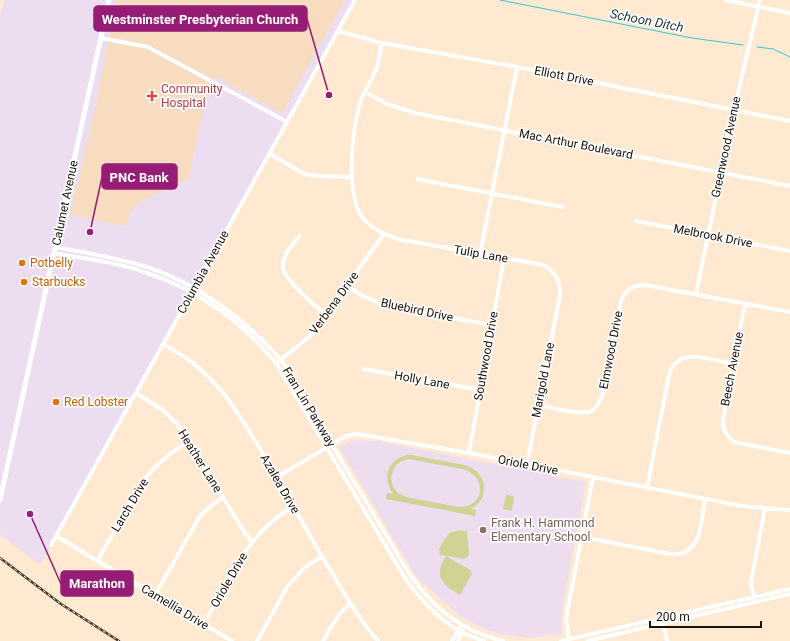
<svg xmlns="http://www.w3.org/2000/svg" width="790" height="641" font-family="Roboto,sans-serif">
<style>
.commercial{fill:#ecddf0}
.built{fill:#f7dcc0}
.education{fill:#edddef}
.park{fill:#cfd394;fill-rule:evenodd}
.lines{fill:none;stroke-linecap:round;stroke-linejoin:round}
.stream{stroke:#31c8d4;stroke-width:1}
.minor{stroke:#fff;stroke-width:4}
.major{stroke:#fff;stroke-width:5}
.rail-casing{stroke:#423629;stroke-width:2.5}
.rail{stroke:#fff;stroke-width:1;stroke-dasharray:3;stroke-linecap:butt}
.health-dot{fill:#e0444e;stroke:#fff;stroke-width:1.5}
.food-dot{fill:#e8710a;stroke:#fff;stroke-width:1.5}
.education-dot{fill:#8d6e63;stroke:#fff;stroke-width:1.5}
.labels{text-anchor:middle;stroke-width:3.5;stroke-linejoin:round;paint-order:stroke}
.street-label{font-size:12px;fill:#1b1107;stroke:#fff}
.health-label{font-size:12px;fill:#be3a42;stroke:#fff;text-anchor:start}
.food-label{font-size:12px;fill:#c56008;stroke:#fff;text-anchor:start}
.education-label{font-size:12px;fill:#785e54;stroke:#fff;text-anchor:start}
.water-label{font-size:13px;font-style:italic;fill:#21393b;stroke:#fff}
.leader{fill:none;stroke:#961c76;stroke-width:1.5}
.callout-dot{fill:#961c76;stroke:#fff;stroke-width:1.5}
.callout{fill:#961c76;stroke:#961c76;stroke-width:1.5}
.callout-label{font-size:13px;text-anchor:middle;font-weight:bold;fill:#fff}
</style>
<rect width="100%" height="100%" fill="#ffe9d1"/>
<path class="commercial" d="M5,0H355L40,565L0,535V14Z"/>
<path class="built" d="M116,0H345L282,113L216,77L212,78L199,127L189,178L145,199L137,205L130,213L126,226L70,215L94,114Z"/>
<path class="education" d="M354,440L377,441L586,482L562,611L561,621L562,634L529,638L501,634L486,630L461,617L417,578L339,447Z"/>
<path class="park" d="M406,455H411L464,465C487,471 492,497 471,509L476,510L475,516L386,499L387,493L393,494C382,477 387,461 406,455ZM408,459L463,469C488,477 485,507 459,507L406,497L398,493L393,487L391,478L392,474L396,465L400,462Z
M506,495L514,496L512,511L503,509Z
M459,530L467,531L469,555L465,559L440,555L439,549L449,533Z
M446,556L470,570L472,574L460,595C442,585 433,576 446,556Z"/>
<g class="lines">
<path class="stream" d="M500,0L692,38L743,45
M757,47L773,49L790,57"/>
<path class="minor" d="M725,0L790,13
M338,31L382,43L517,67L790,121
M101,38L148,47L287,122
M382,43C380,51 379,59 377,67C373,79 365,89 361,100C352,128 346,188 360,214C368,227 383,234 397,239L544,265C557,274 560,280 560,295L527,464
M365,92L387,104L415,113L790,186
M270,154L304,174L317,176L352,177
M417,179L562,207
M636,221L790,251
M300,236C292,244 281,256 283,268C285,280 315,306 325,314
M56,247C86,253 118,258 147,267C199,284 246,320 281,360L410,575C434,609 461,631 503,641
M54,253C85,259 118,262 147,273C198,290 242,322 276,363L405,578C420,599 438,619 461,632C468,636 476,638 484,641
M480,254L517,67
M346,285L361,295L387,306L492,325
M696,294L734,109L760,0
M745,304L723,420C722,429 727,436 734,442L790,453
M163,344C177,352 191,360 203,372C227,393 242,420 259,447C286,491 309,537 337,581C349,602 362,623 378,641
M279,361L309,337L384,234
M364,369L480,390
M136,393L164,411L176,423L189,441L243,530L252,542
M538,405C551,407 583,417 593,410C598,406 601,399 603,394L621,301C625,290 633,285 645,285L790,312
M469,453L504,258
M277,477L346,436L357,434L469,453L742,506L790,510
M647,488L669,375C677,345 712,360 733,364
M56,536L232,641
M582,537L670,554C702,558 701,521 705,499
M51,545L355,0
M98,560L142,482L155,467L171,453L189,441
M155,595L200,516L212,505L223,497
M754,598L751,582L765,508
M662,620L667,641
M204,624C224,587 242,546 275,519C280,514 287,511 293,507
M569,640L566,618L593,477
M257,641L287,587L305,567L321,557
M323,641L338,616L350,603
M452,641L460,628
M458,641L463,631
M561,641L790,589
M587,641L790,594"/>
<path class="major" d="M0,500L109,0"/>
<defs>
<path id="rail" d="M0,558L61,604L119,641"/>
</defs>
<use href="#rail" class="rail-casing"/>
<use href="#rail" class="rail"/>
</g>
<path class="health-dot" d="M150 90h4v4h4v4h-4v4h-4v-4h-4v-4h4z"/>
<g class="food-dot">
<circle cx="22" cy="263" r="4"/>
<circle cx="24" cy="282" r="4"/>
<circle cx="56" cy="402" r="4"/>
</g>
<circle class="education-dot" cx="483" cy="530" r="4"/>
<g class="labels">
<g class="street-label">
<text transform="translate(564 76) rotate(11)" y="4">Elliott Drive</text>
<text transform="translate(576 144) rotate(11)" y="4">Mac Arthur Boulevard</text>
<text transform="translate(726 147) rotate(-78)" y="4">Greenwood Avenue</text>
<text transform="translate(65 203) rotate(-78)" y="4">Calumet Avenue</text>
<text transform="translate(713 236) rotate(11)" y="4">Melbrook Drive</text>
<text transform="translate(481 254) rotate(10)" y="4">Tulip Lane</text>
<text transform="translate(203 272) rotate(-61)" y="4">Columbia Avenue</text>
<text transform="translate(334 303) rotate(-54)" y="4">Verbena Drive</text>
<text transform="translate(417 310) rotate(12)" y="4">Bluebird Drive</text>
<text transform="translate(611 350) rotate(-79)" y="4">Elmwood Drive</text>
<text transform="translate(486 356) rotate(-80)" y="4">Southwood Drive</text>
<text transform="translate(732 369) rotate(-79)" y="4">Beech Avenue</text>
<text transform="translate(422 380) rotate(10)" y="4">Holly Lane</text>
<text transform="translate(543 380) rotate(-79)" y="4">Marigold Lane</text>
<text transform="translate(309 407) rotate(59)" y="4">Fran Lin Parkway</text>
<text transform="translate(200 461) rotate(58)" y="4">Heather Lane</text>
<text transform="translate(528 465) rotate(11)" y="4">Oriole Drive</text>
<text transform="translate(280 484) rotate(60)" y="4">Azalea Drive</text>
<text transform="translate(130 505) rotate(-59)" y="4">Larch Drive</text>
<text transform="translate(229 580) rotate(-60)" y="4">Oriole Drive</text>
<text transform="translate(175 607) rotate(31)" y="4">Camellia Drive</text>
</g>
<g class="health-label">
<text x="161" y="93">Community<tspan x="161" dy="14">Hospital</tspan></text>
</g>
<g class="food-label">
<text x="30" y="267">Potbelly</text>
<text x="32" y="286">Starbucks</text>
<text x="64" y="406">Red Lobster</text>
</g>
<g class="education-label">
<text x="491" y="527">Frank H. Hammond<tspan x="491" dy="14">Elementary School</tspan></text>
</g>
<g class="water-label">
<text transform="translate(647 20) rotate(11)" y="5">Schoon Ditch</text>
</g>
</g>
<path class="leader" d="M329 95L307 19M90 232L102 177M30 514L61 584"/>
<g class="callout-dot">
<circle cx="329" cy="95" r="4"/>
<circle cx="90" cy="232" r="4"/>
<circle cx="30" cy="514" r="4"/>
</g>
<g class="callout">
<rect x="94" y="6" width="213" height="25" rx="4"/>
<rect x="102" y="164" width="75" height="25" rx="4"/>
<rect x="61" y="571" width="72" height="25" rx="4"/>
</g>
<g class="callout-label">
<text x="200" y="24">Westminster Presbyterian Church</text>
<text x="139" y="182">PNC Bank</text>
<text x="97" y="588">Marathon</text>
</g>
<path d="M650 621v6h111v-6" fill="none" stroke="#1b1107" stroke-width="2"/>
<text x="656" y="621" font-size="12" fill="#1b1107" stroke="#ffffff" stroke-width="3" paint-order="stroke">200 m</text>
</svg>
